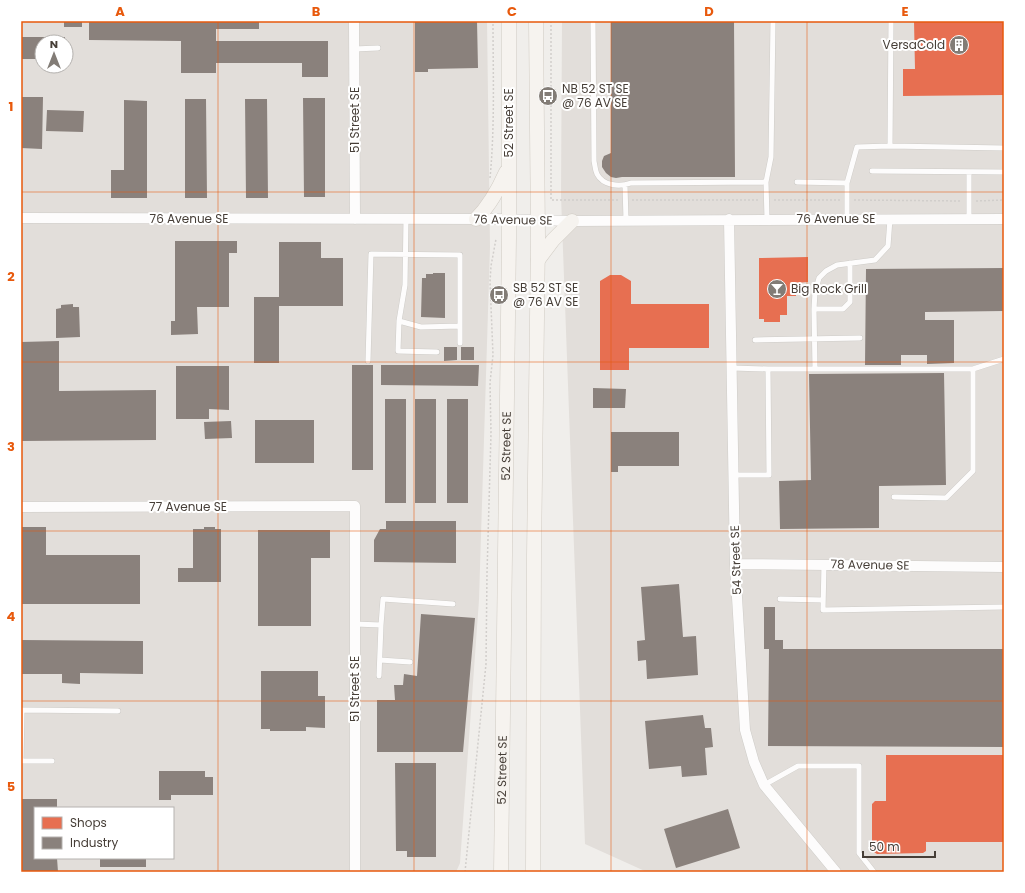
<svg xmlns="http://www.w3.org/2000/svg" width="1025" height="893" font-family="Poppins,sans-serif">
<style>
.industrial{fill:#e2deda;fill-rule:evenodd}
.shops{fill:#e76f51}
.industry{fill:#8a817c}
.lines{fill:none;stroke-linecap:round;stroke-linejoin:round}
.service-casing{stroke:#ceccc8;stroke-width:6}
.minor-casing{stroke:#ceccc8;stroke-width:11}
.secondary-casing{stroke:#d0cbc3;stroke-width:15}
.path{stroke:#d1cecb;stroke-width:1.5;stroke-dasharray:2 2;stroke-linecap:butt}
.service{stroke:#fdfcfc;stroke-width:5}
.minor{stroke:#fdfcfc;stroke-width:10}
.secondary{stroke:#f6f3ef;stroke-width:14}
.grid{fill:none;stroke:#e8590c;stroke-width:1;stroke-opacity:0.55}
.labels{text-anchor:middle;stroke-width:4;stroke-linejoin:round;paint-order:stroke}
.poi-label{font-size:12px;fill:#463e37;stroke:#fff;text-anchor:start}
.street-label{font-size:12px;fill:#463e37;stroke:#fff}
.neatline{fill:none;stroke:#e8590c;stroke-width:1.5}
.grid-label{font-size:13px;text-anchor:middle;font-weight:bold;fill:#e8590c}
</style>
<rect width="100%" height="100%" fill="#f0eeeb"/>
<path class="industrial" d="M21,21H487L490,247L479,600L460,863L456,872H21ZM42,42H66V66H42ZM35,808H173V858H35Z
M562,21H1004V872H647L585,844L561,196Z"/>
<path class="shops" d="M914,21H1004V95L903,96V69H915Z
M808,257V282L796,283V296H787V315H780V322H764V319H759V258Z
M610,275H621L631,281V304H709V348H629V370H600V281Z
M886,755H1004V842H926V851L923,853L877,854L872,851V804L875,801H886Z"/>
<path class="industry" d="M64,21H82V27H64Z
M89,21H259V29H216V41H328V77H302V63H216V73H181V41L89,40Z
M415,21H477L478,68L428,69V72H415Z
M611,21H734L735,177H622L616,178L611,177L606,173L602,167V161L604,156L611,153Z
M21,37H65V42H42V59H21Z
M21,97H43L42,149L21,148Z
M303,98H325V197H304Z
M185,99H206L207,198H185Z
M245,99H267L268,198H246Z
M124,100L147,101V198H111V170H124Z
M47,110L84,111L83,132L46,131Z
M175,241H237V253H229V307H197L198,334L171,335V321H175Z
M279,242H321V258H343V306H279V363H254V297H279Z
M1004,268V311L925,312V320H954V363L927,364V355H901V365H865L866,269Z
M433,273H445V318L421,317L422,278H426V274H433Z
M73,304V307H79L80,337L56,338V309L61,308V305Z
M59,341V391L156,390V440L21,441V342Z
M444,347H457V360L444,361Z
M461,347H474V360H461Z
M352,365H373V470H352Z
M381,365H479L478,386L381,385Z
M176,366H229V410L209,409V419H176Z
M944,373L946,485L879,486V528L780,529L779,481L811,480L809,374Z
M593,388L626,389L625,408H593Z
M385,399H406V503H385Z
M415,399H436V503H415Z
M447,399H468V503H447Z
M255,420H314V463H255Z
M231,421L232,438L205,439L204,422Z
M611,432H679V466H618V472H611Z
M386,521H456V563L374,562V540L380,529H386Z
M21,527H46V555H140V604H21Z
M204,527H215V529H221V582H178V568H193V529H204Z
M258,530H330V558H311V626H258Z
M679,584L683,637L696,636L698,675L647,679L646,660L638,661L637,641L645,640L641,587Z
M764,607H775V640H783V649H1004V747L768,746L769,649H764Z
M421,614L475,618L463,752H377V700H395L394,685H403L404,674L417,676Z
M21,640L143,641V674L80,673V684L62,683V674H21Z
M261,671H318V696H325V728L306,727V731H270V729H261Z
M703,715L705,728H711L713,747L705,748L707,775L682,777L681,766L649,769L645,721Z
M395,763H436V857H407V851H396Z
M159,771H205V777H213V795H171V800H159Z
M21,799H57V808H35V858H57L58,872H21Z
M728,809L740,848L676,868L664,829Z
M100,858H146V867H100Z"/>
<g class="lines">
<defs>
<path id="service" d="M593,21L594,161C595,165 595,170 597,174C603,186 620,187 631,183L766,182
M354,49L378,48
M890,146L891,21
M872,171L1004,172
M969,172V219
M797,182L847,183V219
M847,183L857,147L890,146L1004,148
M625,185L626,220
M406,219L405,285L399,321L398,351L437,352
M767,219L766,182L771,157L773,21
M814,309H843L850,302V263
M399,321L421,327L460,326
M755,340L860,338
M368,361L371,254L460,255V343
M732,368L768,369H973
M815,369L814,309L815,292L819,278L826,271L837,265L875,260L888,246L890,219
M734,475H769L768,369
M894,497L946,498L973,471V369L1004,359
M824,564L823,610L1004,607
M780,599L823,600
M355,624L381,625L379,676
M381,625L383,599L453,604
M380,660L410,662
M21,761L22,710L118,711
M22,761H52
M764,785L798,766H859V853L874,872"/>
<path id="minor" d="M354,21L355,219
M21,218L496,219L572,221L1004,219
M729,219L735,564L745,730L754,762L764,785L836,872
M21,507L355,506V872
M735,564L1004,567"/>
<g id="secondary">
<path d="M476,219C490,205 498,190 506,172"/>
<path d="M538,260L553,240L572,221"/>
<path id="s1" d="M501,872L509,238V21"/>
<path d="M533,872L534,556L538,238L536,21"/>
</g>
</defs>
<use href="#service" class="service-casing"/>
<use href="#minor" class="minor-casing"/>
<use href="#secondary" class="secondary-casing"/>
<path class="path" d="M551,21V200H618
M490,178C495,126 493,73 493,21
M632,200H760
M774,200H840
M854,200L962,201
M976,201L1004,200
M465,872L486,664L487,573L491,434L490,383L493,355L490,282L491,266L496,239"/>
<use href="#service" class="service"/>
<use href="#minor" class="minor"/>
<use href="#secondary" class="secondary"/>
</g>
<path class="grid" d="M218,21V872M414,21V872M611,21V872M807,21V872M21,192H1004M21,362H1004M21,531H1004M21,701H1004"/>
<defs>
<symbol id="building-disc" viewBox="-11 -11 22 22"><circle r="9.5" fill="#827c76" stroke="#fff"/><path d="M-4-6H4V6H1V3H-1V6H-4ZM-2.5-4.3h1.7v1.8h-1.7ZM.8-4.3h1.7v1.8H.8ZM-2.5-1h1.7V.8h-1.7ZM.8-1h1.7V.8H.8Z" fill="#fff"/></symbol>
<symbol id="bus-disc" viewBox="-11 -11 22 22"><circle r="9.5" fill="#827c76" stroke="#fff"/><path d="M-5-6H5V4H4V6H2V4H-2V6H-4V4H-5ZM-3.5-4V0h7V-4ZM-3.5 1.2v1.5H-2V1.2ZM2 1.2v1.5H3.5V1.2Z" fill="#fff"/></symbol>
<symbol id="bar-disc" viewBox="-11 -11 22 22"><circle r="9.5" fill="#827c76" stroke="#fff"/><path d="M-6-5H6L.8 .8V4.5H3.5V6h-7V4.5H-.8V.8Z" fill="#fff"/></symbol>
</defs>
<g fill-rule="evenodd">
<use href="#building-disc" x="948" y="34" width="22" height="22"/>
<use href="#bus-disc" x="537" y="85" width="22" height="22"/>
<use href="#bar-disc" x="766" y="278" width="22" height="22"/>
<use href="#bus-disc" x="488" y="284" width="22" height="22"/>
</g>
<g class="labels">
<g class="poi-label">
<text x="945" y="49" text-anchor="end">VersaCold</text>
<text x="562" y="93">NB 52 ST SE<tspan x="562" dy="14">@ 76 AV SE</tspan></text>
<text x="513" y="292">SB 52 ST SE<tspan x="513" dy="14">@ 76 AV SE</tspan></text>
<text x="791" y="293">Big Rock Grill</text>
</g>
<g class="street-label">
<text transform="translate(355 120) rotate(-90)" y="4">51 Street SE</text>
<text transform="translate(509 123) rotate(-90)" y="4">52 Street SE</text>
<text x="189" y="223">76 Avenue SE</text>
<text x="836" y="223">76 Avenue SE</text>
<text transform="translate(513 220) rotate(1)" y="4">76 Avenue SE</text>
<text dy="4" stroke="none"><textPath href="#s1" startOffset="426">52 Street SE</textPath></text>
<text x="188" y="511">77 Avenue SE</text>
<text transform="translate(736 560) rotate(-92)" y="4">54 Street SE</text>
<text transform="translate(870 565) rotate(1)" y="4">78 Avenue SE</text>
<text transform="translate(355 689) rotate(-90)" y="4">51 Street SE</text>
<text dy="4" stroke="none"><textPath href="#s1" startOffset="102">52 Street SE</textPath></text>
</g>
</g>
<rect width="1025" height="893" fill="none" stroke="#ffffff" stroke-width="44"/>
<rect x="34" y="807" width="140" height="52" fill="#ffffff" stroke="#b5b2af"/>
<rect x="42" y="817" width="20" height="12" fill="#e76f51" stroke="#b5b2af"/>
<text x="70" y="827" font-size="12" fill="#463e37">Shops</text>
<rect x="42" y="837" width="20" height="12" fill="#8a817c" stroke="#b5b2af"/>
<text x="70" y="847" font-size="12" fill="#463e37">Industry</text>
<g transform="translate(54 54)"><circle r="19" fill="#ffffff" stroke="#b5b2af"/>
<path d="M0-3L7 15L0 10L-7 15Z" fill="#827c76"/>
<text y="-6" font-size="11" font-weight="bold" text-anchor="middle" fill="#463e37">N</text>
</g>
<path d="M863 851v6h72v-6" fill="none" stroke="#463e37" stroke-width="2"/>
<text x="869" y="851" font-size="12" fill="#463e37" stroke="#ffffff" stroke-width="3" paint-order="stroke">50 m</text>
<rect x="22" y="22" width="981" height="849" class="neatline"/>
<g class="grid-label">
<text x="120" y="16">A</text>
<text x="316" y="16">B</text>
<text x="512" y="16">C</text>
<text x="709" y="16">D</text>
<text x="905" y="16">E</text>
<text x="11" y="111">1</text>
<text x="11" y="281">2</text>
<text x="11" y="451">3</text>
<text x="11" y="621">4</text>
<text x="11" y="791">5</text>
</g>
</svg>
